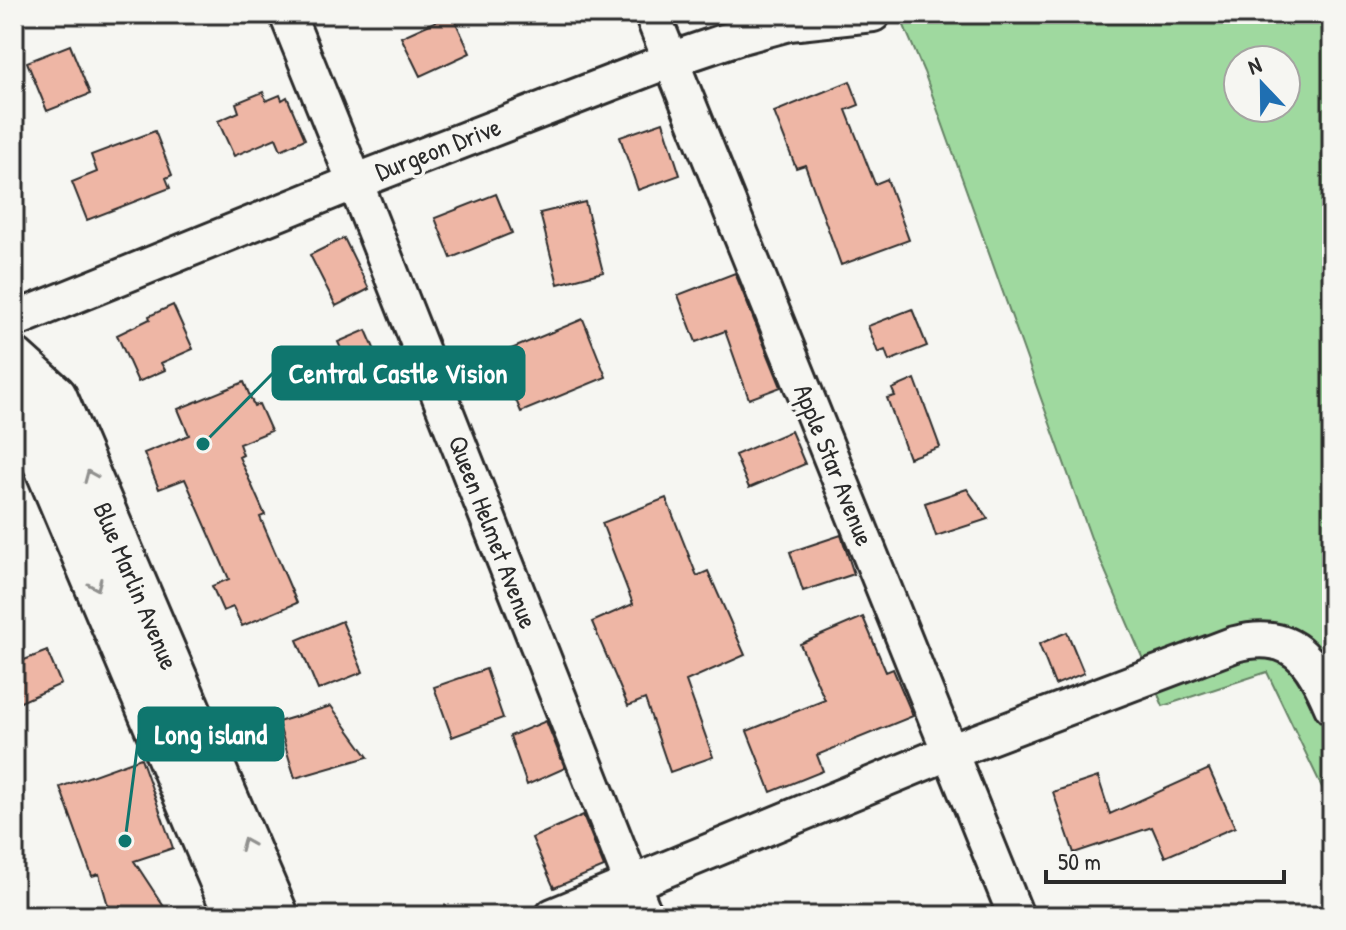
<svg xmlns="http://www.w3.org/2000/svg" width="1346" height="930" font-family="'Patrick Hand',sans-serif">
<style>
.green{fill:#9fd99f;stroke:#658265;stroke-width:2;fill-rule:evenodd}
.building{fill:#eeb6a5;stroke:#2b2b2b;stroke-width:2}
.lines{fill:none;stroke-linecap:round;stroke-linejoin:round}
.minor-casing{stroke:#2b2b2b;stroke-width:40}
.tertiary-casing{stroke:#2b2b2b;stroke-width:48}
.minor{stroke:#f6f6f2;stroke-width:34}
.tertiary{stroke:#f6f6f2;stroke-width:42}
.oneway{stroke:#90908e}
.labels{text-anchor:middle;stroke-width:7;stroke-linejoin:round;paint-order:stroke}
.street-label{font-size:26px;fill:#2b2b2b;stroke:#f6f6f2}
.leader{fill:none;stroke:#0f766e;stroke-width:3}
.callout-dot{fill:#0f766e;stroke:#f6f6f2;stroke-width:3}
.callout{fill:#0f766e;stroke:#0f766e;stroke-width:3}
.callout-label{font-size:28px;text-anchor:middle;font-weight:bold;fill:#fff}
</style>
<rect width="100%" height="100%" fill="#f6f6f2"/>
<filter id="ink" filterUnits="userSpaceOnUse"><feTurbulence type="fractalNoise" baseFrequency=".0125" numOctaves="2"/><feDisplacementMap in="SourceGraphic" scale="16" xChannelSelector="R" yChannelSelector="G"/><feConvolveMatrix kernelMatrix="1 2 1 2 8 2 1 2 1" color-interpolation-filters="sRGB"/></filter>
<g filter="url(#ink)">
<path class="green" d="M899,14H1332V808L1267,672L1163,706L1091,538L924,72ZM1238,60H1286V108H1238Z"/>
<path class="building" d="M452,14L470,53L420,76L401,37Z
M70,45L90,94L47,111L27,62Z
M850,81L859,105L846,110L875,184L887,179L909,240L841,265L805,165L796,168L774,112Z
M263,92L266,101L280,95L282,100L287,97L305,139L281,150L276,138L234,156L218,121L239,112L236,103Z
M663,122L680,175L638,190L620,137Z
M155,131L172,175L166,178L170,188L87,220L72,182L97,172L91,155Z
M496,194L512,233L451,258L435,218Z
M585,202L603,272L558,284L540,213Z
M344,238L369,289L336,306L310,255Z
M735,273L781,387L749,399L725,331L696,342L678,295Z
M173,305L193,349L161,363L165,370L138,382L117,335L150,319L149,316Z
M912,309L927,346L889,361L885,350L878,353L868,326Z
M583,319L606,377L521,412L497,355Z
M366,330L386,376L358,388L338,342Z
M915,379L940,447L909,458L887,398L895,396L892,389Z
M244,382L254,406L259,404L271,431L239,444L243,455L239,457L265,515L260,517L297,603L242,626L233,607L223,611L212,586L229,579L185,479L159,489L144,453L189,435L178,409Z
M791,431L805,464L749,488L735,455Z
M967,489L988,519L936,536L925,503Z
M666,498L697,576L708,571L745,655L686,681L713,757L670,772L645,699L628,706L592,622L633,604L602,523Z
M841,535L854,574L803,591L790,552Z
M863,617L886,672L893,669L913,716L817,755L823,771L771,792L747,731L825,700L800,644Z
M342,621L363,672L318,690L297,640Z
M1067,632L1084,673L1055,685L1039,644Z
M47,651L61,684L14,705V664Z
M486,669L503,718L452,737L434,687Z
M331,706L368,757L295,778L278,722Z
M546,721L565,768L527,785L510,736Z
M141,758L173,848L134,861L170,916H111L99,874L92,876L60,787Z
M1209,769L1235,827L1165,857L1152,827L1074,853L1053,792L1098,777L1110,814Z
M583,815L604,867L554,888L532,838Z"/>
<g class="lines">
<defs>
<path id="minor" d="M287,14L355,182L645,916
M652,14L1016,916
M14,320L355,182L670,60L738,37L789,23L873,14
M553,916L950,752L1235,644C1293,629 1312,660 1332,707"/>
<path id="tertiary" d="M14,359L55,396L277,916
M14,382L22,410L236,916"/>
</defs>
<use href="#minor" class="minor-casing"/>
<use href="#tertiary" class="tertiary-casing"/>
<use href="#minor" class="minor"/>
<use href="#tertiary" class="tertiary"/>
</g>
<defs><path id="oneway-chevron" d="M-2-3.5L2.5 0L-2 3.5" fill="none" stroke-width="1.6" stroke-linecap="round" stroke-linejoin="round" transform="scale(2)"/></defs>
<g class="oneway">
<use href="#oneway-chevron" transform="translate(90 476) rotate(-113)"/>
<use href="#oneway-chevron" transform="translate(96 585) rotate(67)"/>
<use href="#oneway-chevron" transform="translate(246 844) rotate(-113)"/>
</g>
</g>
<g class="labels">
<g class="street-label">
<text transform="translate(438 149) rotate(-21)" y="9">Durgeon Drive</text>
<text transform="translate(834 465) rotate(68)" y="9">Apple Star Avenue</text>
<text transform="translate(493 532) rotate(69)" y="9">Queen Helmet Avenue</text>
<text transform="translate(136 586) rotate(67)" y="9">Blue Marlin Avenue</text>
</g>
</g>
<path class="leader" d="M203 444L273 373M125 841L139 734"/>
<g class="callout-dot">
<circle cx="203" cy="444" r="8"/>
<circle cx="125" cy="841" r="8"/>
</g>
<g class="callout">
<rect x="273" y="347" width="251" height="52" rx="8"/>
<rect x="139" y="708" width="144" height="52" rx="8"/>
</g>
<g class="callout-label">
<text x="398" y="383">Central Castle Vision</text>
<text x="211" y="744">Long island</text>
</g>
<rect width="1346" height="930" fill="none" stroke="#f6f6f2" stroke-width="48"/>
<rect x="24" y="24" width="1298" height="882" fill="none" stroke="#2b2b2b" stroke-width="3" filter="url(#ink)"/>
<g transform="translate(1262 84) rotate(338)"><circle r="38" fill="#f6f6f2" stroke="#a5a5a2" stroke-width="2"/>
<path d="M0-6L14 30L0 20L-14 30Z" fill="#1f6fb2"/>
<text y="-12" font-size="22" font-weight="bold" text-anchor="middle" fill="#2b2b2b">N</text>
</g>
<path d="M1046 870v12h238v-12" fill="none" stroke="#2b2b2b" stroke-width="4"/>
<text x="1058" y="870" font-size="24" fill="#2b2b2b" stroke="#f6f6f2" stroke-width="6" paint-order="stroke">50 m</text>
</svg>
